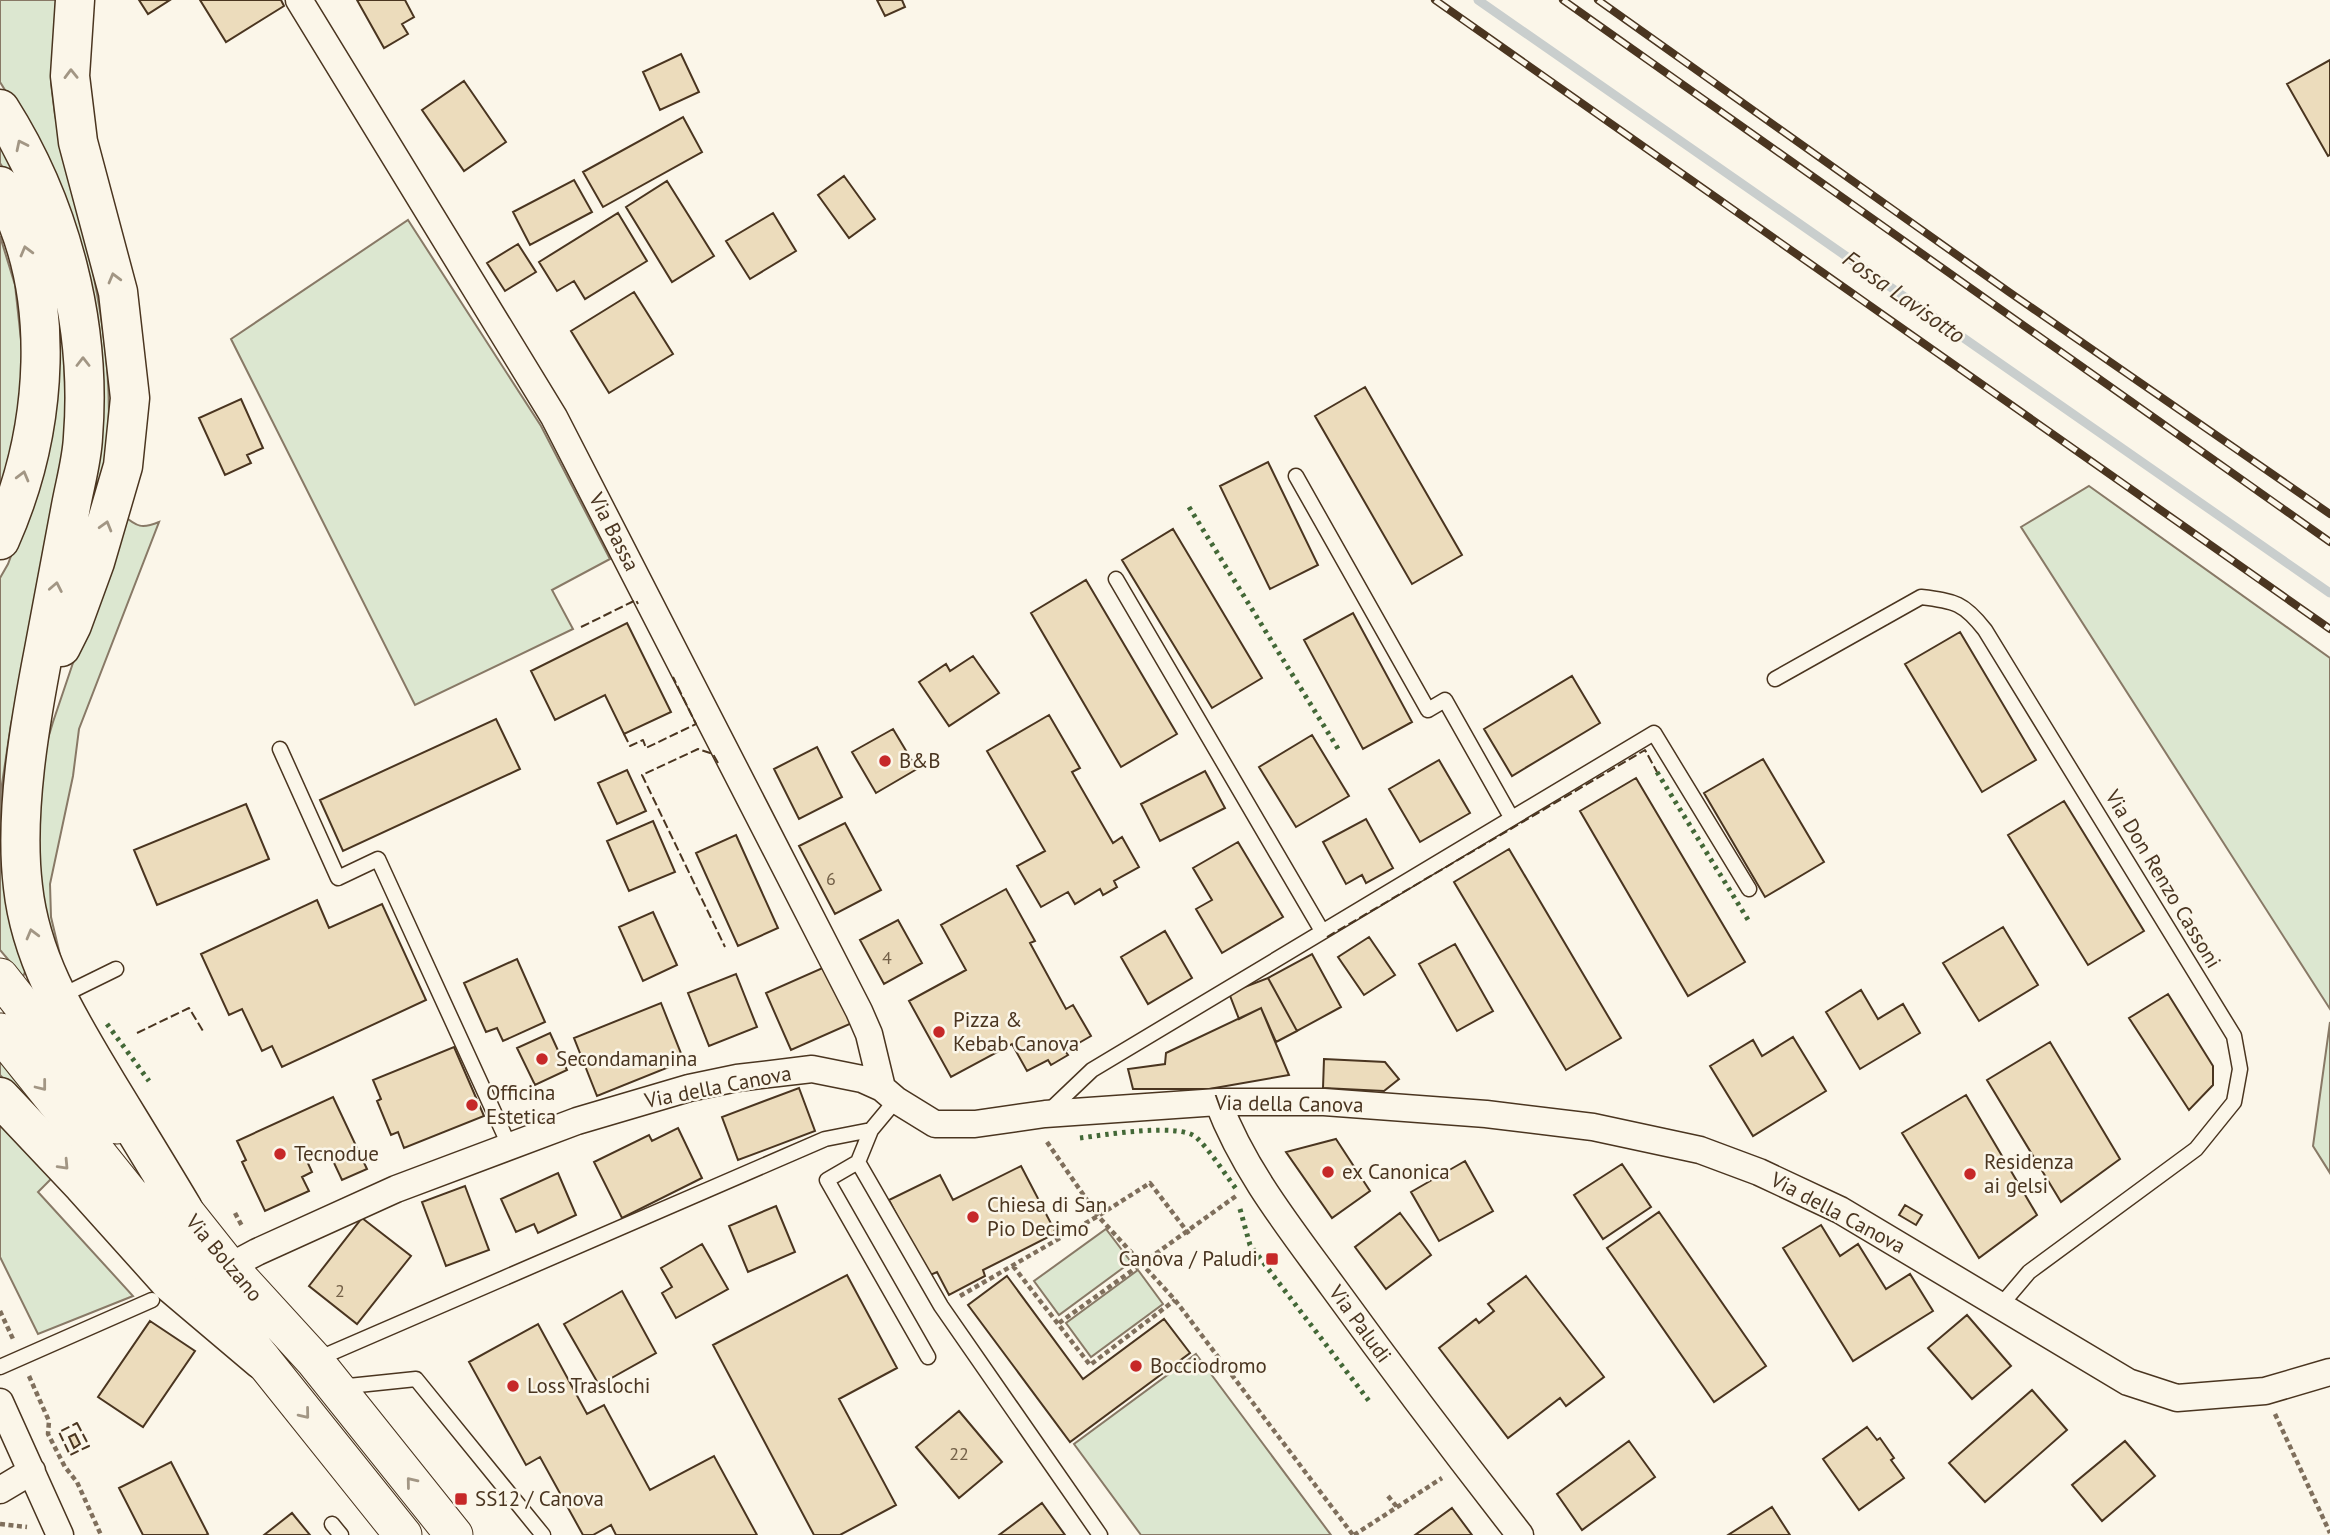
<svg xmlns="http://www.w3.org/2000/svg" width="2330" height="1535" font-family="'PT Sans',sans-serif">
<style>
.green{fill:#dce7d0;stroke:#887966;stroke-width:2}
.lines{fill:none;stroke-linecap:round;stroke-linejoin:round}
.stream{stroke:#c9cecd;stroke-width:9}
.building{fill:#ecdcbc;stroke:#4a3520;stroke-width:2}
.lane-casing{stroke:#4a3520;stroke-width:17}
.street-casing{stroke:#4a3520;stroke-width:29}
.secondary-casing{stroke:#4a3520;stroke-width:39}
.highway-casing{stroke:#4a3520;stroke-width:41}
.path{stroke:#7f6f5c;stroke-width:4.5;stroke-dasharray:5 3.5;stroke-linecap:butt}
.lane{stroke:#fbf6e9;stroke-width:14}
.street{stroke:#fbf6e9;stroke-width:26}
.secondary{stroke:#fbf6e9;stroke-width:37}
.highway{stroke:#fbf6e9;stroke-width:38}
.rail-casing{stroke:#4a3520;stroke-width:8}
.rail{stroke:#fbf6e9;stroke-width:5;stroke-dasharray:16;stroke-linecap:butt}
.hedge{stroke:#436837;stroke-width:5;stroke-dasharray:3.5 5;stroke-linecap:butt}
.fence{stroke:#4a3520;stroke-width:2;stroke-dasharray:9 3.5;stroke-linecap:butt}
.oneway{stroke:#a29684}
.poi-dot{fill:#c62828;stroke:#fbf6e9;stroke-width:2.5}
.labels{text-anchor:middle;stroke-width:5;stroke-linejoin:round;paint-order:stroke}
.number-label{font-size:18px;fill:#725f47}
.street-label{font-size:21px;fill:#4a3520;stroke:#fbf6e9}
.poi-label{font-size:21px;fill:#4a3520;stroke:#fbf6e9;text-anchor:start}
.water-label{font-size:23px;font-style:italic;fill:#4a3520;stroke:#fbf6e9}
</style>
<rect width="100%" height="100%" fill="#fbf6e9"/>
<path class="green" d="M0,0H56L51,83L55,115C84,235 128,372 100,497C96,516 89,534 83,553L90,470L22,117L0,82Z
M0,139L43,234L64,344L66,437L37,618L11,724L2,784L3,865L26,969L23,977L0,950V578L8,564L42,473L3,168L0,163Z
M408,220L541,426L610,559L552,590L573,629L415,705L231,339Z
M0,236L15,285L26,386L0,501Z
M2089,486L2330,658V1009L2021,527Z
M123,515C137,527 142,529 159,522L79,729L73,776L50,884L51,917L61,959L41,919L35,880L41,762L53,722Z
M2330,1022V1173L2313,1146Z
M0,1056L74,1156L0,1075Z
M0,1121L53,1177L38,1192L133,1296L38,1334L0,1257Z
M1106,1229L1131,1262L1059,1315L1034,1281Z
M1138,1270L1163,1304L1091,1357L1066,1323Z
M1196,1354L1331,1535H1141L1074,1444Z"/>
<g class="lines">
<path class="stream" d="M1478,0L2330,593"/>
</g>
<path class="building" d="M139,0H170L148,14Z
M200,0H281L284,6L226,42Z
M357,0H405L414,17L402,24L408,34L384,48Z
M877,0H902L905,7L885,16Z
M681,54L699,92L660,110L643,72Z
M2330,60V155L2328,156L2287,84Z
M464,81L506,142L464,171L422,110Z
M683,117L702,152L603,207L583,172Z
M844,176L875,219L849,238L818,195Z
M574,180L592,212L530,245L513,212Z
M667,181L714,256L672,282L626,207Z
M618,213L647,261L585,299L574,281L557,291L539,262Z
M773,213L796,251L750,279L726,241Z
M518,244L536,272L505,291L487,263Z
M634,292L673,354L609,393L571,331Z
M1365,387L1462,555L1412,584L1315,416Z
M241,399L263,448L247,455L251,463L225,475L199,418Z
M1268,462L1318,565L1270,589L1220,486Z
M1173,529L1262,678L1212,708L1122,560Z
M1086,580L1177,734L1121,767L1031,613Z
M1353,613L1412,722L1363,749L1304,640Z
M627,623L671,712L624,734L605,695L555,720L531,671Z
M1960,632L2036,760L1982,792L1905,664Z
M973,656L999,693L949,726L919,682L946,664L950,671Z
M1572,676L1600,723L1512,776L1484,729Z
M1049,715L1080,768L1072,772L1113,843L1122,837L1139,867L1114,881L1117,887L1103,895L1100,889L1075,904L1068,892L1041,907L1017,866L1045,851L987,751Z
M496,719L520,769L343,851L320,800Z
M893,729L917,769L876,793L852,752Z
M1312,735L1349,796L1296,827L1259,767Z
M817,747L842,797L799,819L774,769Z
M1763,759L1824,862L1765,897L1704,793Z
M1439,760L1470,813L1420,842L1389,789Z
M627,770L646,811L617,824L598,783Z
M1205,771L1225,808L1160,841L1141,804Z
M1636,778L1745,962L1688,996L1580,811Z
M2064,801L2144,931L2088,965L2008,835Z
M246,804L269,859L157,905L134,850Z
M1366,819L1393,868L1366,883L1362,875L1346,884L1323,842Z
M653,821L675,872L629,891L607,841Z
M845,823L881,890L835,914L799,846Z
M736,835L778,928L738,946L696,853Z
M1238,842L1283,917L1222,953L1196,909L1212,900L1193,868Z
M1509,849L1621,1038L1566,1070L1454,882Z
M1006,889L1035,941L1030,943L1066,1009L1073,1005L1091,1036L1065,1051L1068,1055L1051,1065L1048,1060L1027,1071L1012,1044L951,1077L909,1001L966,970L941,925Z
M317,900L329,928L382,904L426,1000L282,1067L272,1046L262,1051L242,1009L229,1015L201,954Z
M653,912L677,965L643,981L619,927Z
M898,920L922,963L884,984L860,940Z
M2003,927L2038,985L1979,1021L1943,963Z
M1165,931L1192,978L1148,1004L1121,957Z
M1369,937L1395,975L1364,995L1338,957Z
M1455,944L1493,1011L1457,1031L1419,964Z
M1312,954L1341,1007L1297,1031L1268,978Z
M517,959L545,1022L503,1041L497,1028L486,1032L464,983Z
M827,966L852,1023L791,1050L766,993Z
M736,974L757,1027L709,1046L688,993Z
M1268,978L1297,1031L1276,1042L1261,1008L1239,1019L1229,993Z
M1861,990L1878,1019L1903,1004L1920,1033L1860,1069L1826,1012Z
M2168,994L2213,1066V1085L2189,1110L2129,1018Z
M661,1003L684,1061L597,1096L574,1038Z
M1261,1008L1289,1075L1209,1089H1133L1128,1069L1165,1064L1166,1053Z
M550,1033L567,1070L535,1085L517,1048Z
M1793,1037L1826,1091L1753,1136L1710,1066L1753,1040L1762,1056Z
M2050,1042L2120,1159L2061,1202L1987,1080Z
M454,1047L484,1116L404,1148L398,1132L391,1135L377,1101L381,1099L373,1080Z
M1324,1059L1385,1062L1399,1079L1384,1091L1323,1088Z
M799,1088L815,1131L738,1160L722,1117Z
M1966,1095L2037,1215L1979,1258L1902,1133Z
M333,1097L367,1169L342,1180L328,1150L306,1159L312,1172L302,1177L309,1191L265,1211L242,1162L246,1160L237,1141Z
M678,1128L702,1178L622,1218L594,1162L649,1135L652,1141Z
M1336,1139L1370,1191L1332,1218L1286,1152Z
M1465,1161L1493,1211L1439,1241L1411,1192Z
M1622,1164L1651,1207L1603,1239L1574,1195Z
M1021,1166L1056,1233L983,1270L985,1276L949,1295L937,1272L928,1276L889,1200L940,1175L953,1200Z
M558,1173L576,1215L538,1233L534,1224L516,1232L501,1199Z
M465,1186L489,1250L446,1266L422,1202Z
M1905,1205L1922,1215L1916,1225L1899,1215Z
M776,1206L795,1252L748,1272L729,1226Z
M1659,1212L1766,1366L1714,1402L1607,1248Z
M1400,1213L1431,1255L1386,1289L1355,1247Z
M362,1218L411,1256L357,1324L309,1286Z
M1821,1225L1840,1256L1858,1244L1886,1289L1910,1274L1933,1311L1853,1361L1783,1248Z
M702,1244L728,1289L676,1318L662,1293L672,1287L661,1268Z
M847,1275L897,1368L839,1399L896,1505L840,1535H814L713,1345Z
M1007,1276L1083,1379L1164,1319L1190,1353L1070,1442L968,1305Z
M1526,1276L1604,1377L1566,1406L1560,1398L1508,1438L1439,1348L1476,1319L1479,1323L1494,1311L1488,1304Z
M622,1291L656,1353L599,1385L564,1324Z
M1967,1315L2011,1366L1972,1399L1928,1348Z
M150,1321L195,1351L143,1427L98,1397Z
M538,1324L587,1414L604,1405L650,1490L714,1456L757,1535H616L611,1525L593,1535H583L540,1457L526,1465L469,1362Z
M2032,1390L2067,1430L1985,1502L1949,1463Z
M959,1411L1002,1462L959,1498L916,1447Z
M1867,1427L1877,1440L1880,1438L1894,1458L1891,1460L1904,1478L1859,1510L1823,1459Z
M75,1434L80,1444L74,1448L69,1437Z
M1629,1441L1655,1477L1582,1530L1557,1494Z
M2125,1441L2155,1476L2102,1521L2072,1485Z
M171,1462L208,1534L206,1535H143L119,1488Z
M1042,1503L1065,1535H999Z
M1772,1507L1790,1535H1728Z
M1452,1508L1472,1535H1415Z
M292,1513L310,1535H264Z"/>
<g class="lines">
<defs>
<path id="lane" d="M1296,476L1428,710L1445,700L1511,817
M1116,579L1322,931
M1775,679L1921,597C1955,601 1964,603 1985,630L2234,1036L2240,1069L2234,1102L2196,1149L2029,1272L2001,1305
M280,749L338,878L378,859L509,1145
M59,997L116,969
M896,1100L871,1130L858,1162L941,1306L1100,1535
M1049,1111L1092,1070L1654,733L1749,889
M858,1162L827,1180L928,1357
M315,1360L825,1139L871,1130
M0,1367L152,1300
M339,1387L416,1379L543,1535
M332,1524L341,1535"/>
<path id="street" d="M299,0L554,417L859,1011L869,1034L882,1088
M1218,1102C1244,1171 1290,1228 1333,1287C1394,1371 1456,1453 1520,1535
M229,1267L257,1252L396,1189L577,1121L689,1088L737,1078L812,1069L862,1079L882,1088L896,1100L935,1124H975L1045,1114L1218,1102H1324L1486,1114L1593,1127L1700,1150L1759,1172L1840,1210L2128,1382L2177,1398L2265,1391L2330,1372
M0,1402L60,1535
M0,1490L32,1471"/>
<path id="secondary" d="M0,977L117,1125
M0,1032L403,1535
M163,1184L229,1267L314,1360L454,1535"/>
<path id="highway" d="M0,109C61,205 92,324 83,437C82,460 75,484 71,506C62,554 53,602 44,650C30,722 14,814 23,887C31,961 70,1022 107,1084C132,1125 158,1167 183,1209
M0,186C60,292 48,432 0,540
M61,647L72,625L95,562L123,466L130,398L118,292L78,142L70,76L75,0
M0,1097L83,1185L171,1283L262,1360"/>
</defs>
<use href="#lane" class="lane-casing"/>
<use href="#street" class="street-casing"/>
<use href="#secondary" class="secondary-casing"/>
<use href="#highway" class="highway-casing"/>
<path class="path" d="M1047,1142L1098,1216L1175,1300L1353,1535
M235,1213L243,1228
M1013,1266L1090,1365L1175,1300
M960,1296L1098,1216L1150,1183L1189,1234
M0,1311L13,1339
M1059,1323L1236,1196
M29,1376L49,1421L48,1434L65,1467L77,1482L101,1535
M2275,1414L2330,1533
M1388,1496L1397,1507
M0,1524L27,1527
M1354,1535L1442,1478"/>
<use href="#lane" class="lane"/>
<use href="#street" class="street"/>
<use href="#secondary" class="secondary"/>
<use href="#highway" class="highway"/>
<defs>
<path id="rail" d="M1435,0L2330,629
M1563,0L2330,542
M1598,0L2009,292L2330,514"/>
</defs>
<use href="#rail" class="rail-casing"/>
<use href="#rail" class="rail"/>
<path class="hedge" d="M1189,507L1340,752
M1657,772L1750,923
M107,1024L149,1081
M1080,1138C1104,1135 1181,1122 1197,1138C1212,1153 1224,1173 1237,1190
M1240,1209L1250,1245L1369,1401"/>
<path class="fence" d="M581,627L636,600L638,604
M624,734L630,746L643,740L646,748L696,724L673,677
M718,763L713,754L698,749L642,775L725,947
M1327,937L1645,750L1657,772
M137,1033L189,1008L203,1031
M77,1423L89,1446L70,1455L59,1432Z"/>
</g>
<defs><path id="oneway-chevron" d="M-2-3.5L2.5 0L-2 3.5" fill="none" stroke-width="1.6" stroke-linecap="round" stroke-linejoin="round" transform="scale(1.75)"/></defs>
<g class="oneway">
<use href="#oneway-chevron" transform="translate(71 74) rotate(-91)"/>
<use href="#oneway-chevron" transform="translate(21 145) rotate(-116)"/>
<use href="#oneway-chevron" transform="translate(26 251) rotate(-105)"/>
<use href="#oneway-chevron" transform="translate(114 278) rotate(-105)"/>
<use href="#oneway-chevron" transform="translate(83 362) rotate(-90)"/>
<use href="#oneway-chevron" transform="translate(23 476) rotate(-75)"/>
<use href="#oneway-chevron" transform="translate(106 526) rotate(-74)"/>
<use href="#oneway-chevron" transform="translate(56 587) rotate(-79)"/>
<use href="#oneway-chevron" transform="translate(32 934) rotate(-105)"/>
<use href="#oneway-chevron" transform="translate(42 1086) rotate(52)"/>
<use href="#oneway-chevron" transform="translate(64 1165) rotate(47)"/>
<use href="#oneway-chevron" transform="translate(305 1414) rotate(51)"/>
<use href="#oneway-chevron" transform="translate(411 1482) rotate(-129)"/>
</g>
<g class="poi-dot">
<circle cx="885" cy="761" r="7"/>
<circle cx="939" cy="1032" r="7"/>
<circle cx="542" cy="1059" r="7"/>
<circle cx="472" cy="1105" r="7"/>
<circle cx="280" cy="1154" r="7"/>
<circle cx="1328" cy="1172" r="7"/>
<circle cx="1970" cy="1174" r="7"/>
<circle cx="973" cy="1217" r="7"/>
<rect x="1265" y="1252" width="14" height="14" rx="3.5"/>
<circle cx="1136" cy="1366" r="7"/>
<circle cx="513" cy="1386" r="7"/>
<rect x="454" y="1492" width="14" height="14" rx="3.5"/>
</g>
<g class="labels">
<g class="number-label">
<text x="831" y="885">6</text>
<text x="887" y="964">4</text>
<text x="340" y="1297">2</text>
<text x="959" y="1460">22</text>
</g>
<g class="street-label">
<text transform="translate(614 532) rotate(63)" y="7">Via Bassa</text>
<text transform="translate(2163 879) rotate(59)" y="7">Via Don Renzo Cassoni</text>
<text transform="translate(718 1087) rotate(-11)" y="7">Via della Canova</text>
<text transform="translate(1289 1104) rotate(1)" y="7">Via della Canova</text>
<text transform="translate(1838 1213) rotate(28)" y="7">Via della Canova</text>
<text transform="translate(224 1258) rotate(50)" y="7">Via Bolzano</text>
<text transform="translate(1360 1324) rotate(54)" y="7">Via Paludi</text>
</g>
<g class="poi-label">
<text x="899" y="768">B&amp;B</text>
<text x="953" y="1027">Pizza &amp;<tspan x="953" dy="24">Kebab Canova</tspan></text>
<text x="556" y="1066">Secondamanina</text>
<text x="486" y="1100">Officina<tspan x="486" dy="24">Estetica</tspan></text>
<text x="294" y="1161">Tecnodue</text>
<text x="1984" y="1169">Residenza<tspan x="1984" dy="24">ai gelsi</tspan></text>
<text x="1342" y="1179">ex Canonica</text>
<text x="987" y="1212">Chiesa di San<tspan x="987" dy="24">Pio Decimo</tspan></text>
<text x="1258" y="1266" text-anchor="end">Canova / Paludi</text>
<text x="1150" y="1373">Bocciodromo</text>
<text x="527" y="1393">Loss Traslochi</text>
<text x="475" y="1506">SS12 / Canova</text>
</g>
<g class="water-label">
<text transform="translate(1904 297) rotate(35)" y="8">Fossa Lavisotto</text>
</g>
</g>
</svg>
